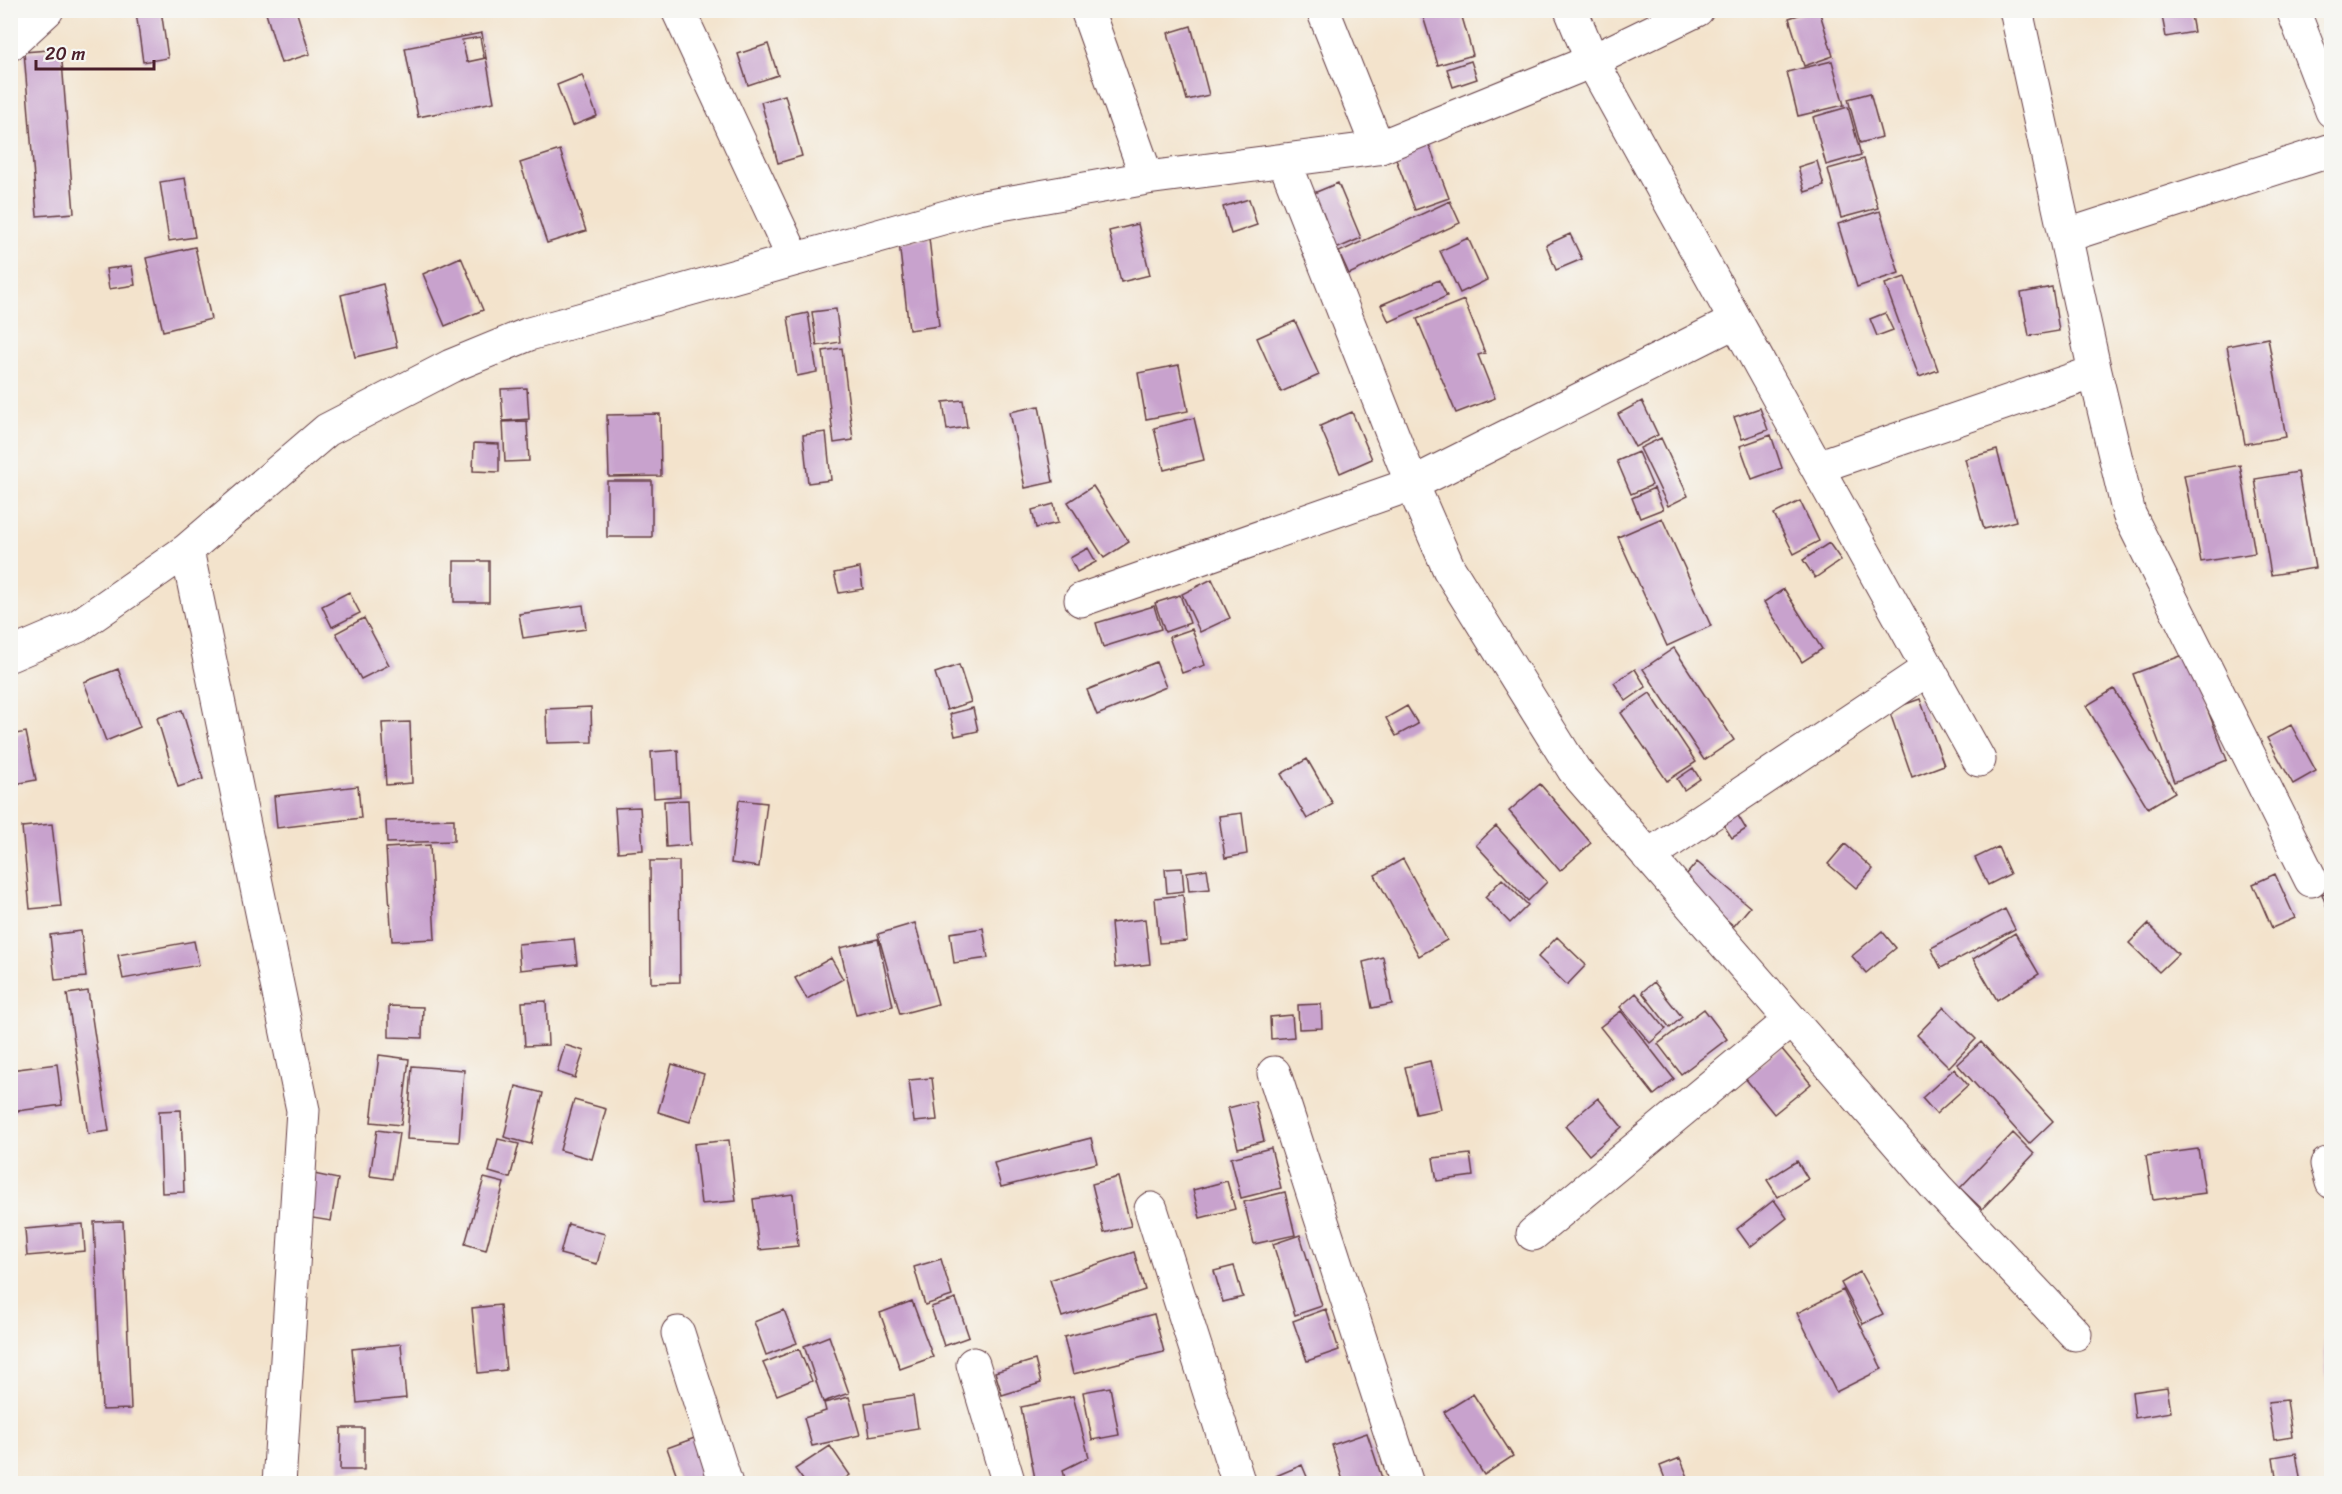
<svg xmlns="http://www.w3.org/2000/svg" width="2342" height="1494" font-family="Sriracha,sans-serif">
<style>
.building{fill:#c8a2cd}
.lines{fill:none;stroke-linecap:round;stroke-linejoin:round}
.minor-casing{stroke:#633c43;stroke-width:35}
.minor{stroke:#fff;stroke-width:33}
</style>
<rect width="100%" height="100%" fill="#f6f6f2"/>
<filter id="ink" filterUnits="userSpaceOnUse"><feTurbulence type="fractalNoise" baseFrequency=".0167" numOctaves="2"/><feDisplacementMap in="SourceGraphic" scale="12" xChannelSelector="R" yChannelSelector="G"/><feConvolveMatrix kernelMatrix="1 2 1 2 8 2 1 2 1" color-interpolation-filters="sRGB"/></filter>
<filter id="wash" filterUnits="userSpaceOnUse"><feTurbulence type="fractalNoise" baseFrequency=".008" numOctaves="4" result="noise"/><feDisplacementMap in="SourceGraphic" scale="24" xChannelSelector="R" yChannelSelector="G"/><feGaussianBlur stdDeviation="1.35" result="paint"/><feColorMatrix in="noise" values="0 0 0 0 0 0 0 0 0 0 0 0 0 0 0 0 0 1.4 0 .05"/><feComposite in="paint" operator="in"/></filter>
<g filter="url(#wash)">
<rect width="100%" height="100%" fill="#f3e3cc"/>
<g id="blocks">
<path class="building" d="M147,10H161L168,58L143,62L136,12Z
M265,10H296L310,54L281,63Z
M1421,10H1460L1473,55L1438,65Z
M1814,10H1819L1833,56L1804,66L1789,18Z
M2190,10L2194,32L2166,37L2162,16Z
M1191,26L1209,95L1187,100L1168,33Z
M482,33L486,58H484L480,37L462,40L467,62L486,58L494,102L418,117L405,48Z
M768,44L778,75L748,85L738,54Z
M61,49L74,213L37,216L24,52Z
M1471,61L1477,79L1453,87L1447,69Z
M1832,61L1844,105L1798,116L1787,72Z
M582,75L597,116L572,126L557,85Z
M1870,93L1882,137L1860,143L1848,99Z
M785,95L802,156L778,163L761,102Z
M1848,107L1861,155L1826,165L1813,117Z
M1428,142L1449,198L1415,210L1394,154Z
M560,150L586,231L547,243L520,163Z
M1864,159L1878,208L1841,218L1828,169Z
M1817,161L1824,186L1805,192L1798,167Z
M185,178L195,237L169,241L160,182Z
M1338,183L1361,238L1336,249L1314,193Z
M1249,199L1257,225L1231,234L1223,207Z
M1450,201L1460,223L1349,274L1339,252Z
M1880,211L1899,273L1857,287L1838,224Z
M1138,224L1150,275L1121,282L1109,231Z
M10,226L18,227L12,277H10Z
M1570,234L1582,259L1556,270L1546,245Z
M929,238L939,326L909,330L899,242Z
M1468,238L1487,280L1460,293L1440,251Z
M195,247L211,319L163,331L146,258Z
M461,257L483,310L445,326L423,274Z
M132,266L135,285L109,289L106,269Z
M1905,277L1938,370L1919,377L1885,284Z
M1439,280L1447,296L1389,322L1381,305Z
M383,284L397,347L355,357L341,295Z
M2052,287L2059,331L2029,336L2021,293Z
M1464,300L1485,353L1478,355L1495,398L1456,413L1417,319Z
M836,309L840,342L817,346L812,312Z
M808,313L817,372L797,376L788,317Z
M1885,313L1893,330L1877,336L1870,319Z
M1295,321L1319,375L1281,392L1257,338Z
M2268,338L2286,437L2245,444L2227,346Z
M842,348L853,440L834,443L823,351Z
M1179,365L1188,411L1146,419L1138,373Z
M527,388L529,419L503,421L501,389Z
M963,400L967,427L947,430L943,402Z
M1642,401L1658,435L1635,447L1618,414Z
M1039,406L1053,482L1025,488L1010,412Z
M1760,408L1768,430L1742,439L1734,417Z
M1352,412L1372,459L1340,473L1320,426Z
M660,414L661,476L609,477L607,415Z
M1194,418L1204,460L1164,470L1154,428Z
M527,421L529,461L505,462L503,422Z
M826,432L831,480L808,483L803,435Z
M1771,435L1782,468L1752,479L1740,446Z
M1661,438L1688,496L1668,506L1640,448Z
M474,443L499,444V472L473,471Z
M1997,450L2016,521L1984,529L1965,459Z
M1638,452L1652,485L1631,494L1617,461Z
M2240,465L2255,553L2201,562L2184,475Z
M2298,472L2315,568L2271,575L2255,479Z
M607,481H652V537H607Z
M1093,486L1129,542L1104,558L1068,502Z
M1654,488L1663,509L1640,518L1632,498Z
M1800,501L1819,541L1794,554L1774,514Z
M1054,504L1058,523L1036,528L1032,510Z
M1662,518L1711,626L1667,646L1618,537Z
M1829,543L1841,560L1815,578L1803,560Z
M1088,548L1096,562L1077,572L1070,558Z
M454,561H489V602H454Z
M860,568L863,589L839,593L834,573Z
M1212,579L1230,618L1200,632L1182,594Z
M1784,589L1822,649L1802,662L1764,602Z
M349,592L360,613L332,627L322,606Z
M1180,595L1190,623L1165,632L1155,603Z
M583,605L586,629L523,638L519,614Z
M1154,606L1161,629L1103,647L1096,623Z
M364,618L389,665L361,679L336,633Z
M1192,629L1205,665L1182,673L1169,637Z
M1674,648L1734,740L1704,760L1643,669Z
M2186,654L2227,760L2174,782L2133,674Z
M1156,662L1166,687L1097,715L1087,690Z
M959,665L971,702L947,710L935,673Z
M118,669L140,727L106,741L84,682Z
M1635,669L1646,687L1626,701L1614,683Z
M2114,689L2175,792L2148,808L2086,706Z
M1650,693L1696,762L1667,781L1621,713Z
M1920,699L1944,765L1912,777L1889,710Z
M1407,706L1418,724L1396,736L1386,718Z
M591,707L592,742L547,743L546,709Z
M973,708L978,731L955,736L950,714Z
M182,710L203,779L178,787L157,718Z
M410,722L412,783L386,785L382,723Z
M2291,725L2316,771L2293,784L2267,738Z
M26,732L36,780L10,785V735Z
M678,750L680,796L654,798L651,752Z
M1307,759L1333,804L1307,819L1281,774Z
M1693,768L1700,779L1684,790L1677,779Z
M1540,784L1591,843L1560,871L1509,811Z
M358,786L361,818L277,828L274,796Z
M688,800L690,845L666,847L664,801Z
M739,800L767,803L759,867L731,863Z
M640,807L643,850L618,852L615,808Z
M1734,809L1746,829L1732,838L1719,818Z
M1242,813L1247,854L1225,858L1219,816Z
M454,819V841L387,843L386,821Z
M52,824L61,906L30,909L22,827Z
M1496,826L1547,882L1528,901L1476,845Z
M1845,844L1873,869L1856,888L1828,864Z
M430,845L435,939L392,941L386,848Z
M1998,847L2010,874L1988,885L1975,858Z
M1403,859L1447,940L1419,956L1375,875Z
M650,861H679L680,982L651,983Z
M1697,862L1750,907L1734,926L1681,881Z
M1182,868L1184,891L1167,893L1165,869Z
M1207,869L1210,889L1189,891L1187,872Z
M2275,874L2295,918L2272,928L2253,884Z
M1502,879L1528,905L1510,923L1485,897Z
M2332,891V918H2331L2322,894Z
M1183,895L1187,941L1159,943L1155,898Z
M2005,909L2015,929L1941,968L1931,948Z
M1145,919L1150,964L1115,968L1111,923Z
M915,923L938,1004L900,1014L878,934Z
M2148,924L2178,954L2159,972L2129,943Z
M10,927L15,950L10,951Z
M983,928L988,958L954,963L950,933Z
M81,931L86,977L55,980L50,935Z
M1882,931L1896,948L1866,973L1852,956Z
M2015,933L2039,974L1997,1000L1973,959Z
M1557,937L1586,965L1567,985L1538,957Z
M574,939L577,964L520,970L518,944Z
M878,939L893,1006L856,1015L840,948Z
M194,941L199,965L123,979L118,955Z
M1383,957L1392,1004L1372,1008L1363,962Z
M831,958L843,979L807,999L795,978Z
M1654,982L1682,1017L1670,1028L1642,992Z
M88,991L109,1131L88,1134L67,994Z
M1636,993L1666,1029L1650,1043L1620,1007Z
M546,1001L548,1045L525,1046L522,1002Z
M1321,1004L1322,1028L1299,1029L1298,1005Z
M389,1006L423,1007L422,1038L389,1037Z
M1944,1007L1976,1039L1949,1067L1917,1035Z
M1704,1009L1727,1039L1681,1074L1658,1044Z
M1621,1011L1674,1079L1654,1095L1600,1027Z
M1292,1015L1294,1037L1271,1039L1270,1017Z
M1981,1042L2053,1121L2029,1144L1957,1064Z
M565,1045L584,1051L575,1078L557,1072Z
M1781,1048L1811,1084L1774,1114L1745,1078Z
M379,1055L409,1059L401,1125L371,1122Z
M1430,1061L1441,1109L1416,1114L1405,1067Z
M57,1064L62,1105L10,1112V1070Z
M672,1064L704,1074L690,1122L658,1112Z
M412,1066L464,1070L459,1142L407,1139Z
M1954,1069L1968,1085L1936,1114L1922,1098Z
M932,1078L937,1120L914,1122L909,1080Z
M516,1086L543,1093L531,1144L504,1137Z
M1598,1098L1622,1127L1589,1155L1565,1126Z
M574,1100L606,1109L592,1159L560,1150Z
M1255,1101L1264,1141L1238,1148L1228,1108Z
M181,1110L184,1192L162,1193L159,1111Z
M377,1130L399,1133L392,1179L370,1176Z
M2013,1133L2034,1154L1982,1209L1960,1188Z
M1091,1138L1097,1163L1001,1187L994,1163Z
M498,1139L519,1144L510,1178L489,1172Z
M729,1140L736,1201L701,1204L694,1144Z
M1271,1148L1281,1188L1241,1198L1231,1158Z
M2198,1149L2205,1193L2153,1200L2146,1156Z
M1470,1154L1473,1176L1437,1181L1433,1158Z
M1797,1161L1808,1179L1778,1197L1767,1180Z
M314,1174L338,1179L331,1221L306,1217Z
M1118,1177L1131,1226L1104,1233L1092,1184Z
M484,1178L504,1183L486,1250L465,1244Z
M1227,1181L1235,1209L1200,1218L1193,1190Z
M1285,1192L1295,1235L1254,1244L1244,1202Z
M793,1194L798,1246L759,1250L753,1199Z
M1774,1200L1787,1218L1750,1247L1737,1229Z
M123,1221L131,1409L102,1410L94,1222Z
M83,1224L85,1251L27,1256L25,1229Z
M568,1224L605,1234L597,1264L560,1254Z
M1300,1235L1322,1306L1295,1315L1273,1244Z
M1134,1252L1145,1290L1062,1317L1050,1280Z
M941,1259L952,1296L925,1305L914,1267Z
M1234,1266L1243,1297L1223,1302L1214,1271Z
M1860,1272L1883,1314L1863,1324L1841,1283Z
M1843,1290L1882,1369L1836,1392L1797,1313Z
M956,1299L969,1337L944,1346L931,1307Z
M912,1301L933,1357L900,1369L880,1313Z
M500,1305L506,1370L478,1373L472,1308Z
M1326,1309L1339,1350L1307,1361L1293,1321Z
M784,1310L797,1343L766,1355L754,1322Z
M1154,1314L1164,1352L1073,1374L1064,1337Z
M829,1336L849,1393L823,1402L804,1346Z
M2324,1339H2332V1384H2327Z
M401,1344L406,1398L357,1403L352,1349Z
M799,1349L812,1381L777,1395L763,1363Z
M1035,1360L1041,1383L1002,1395L995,1372Z
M1110,1387L1119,1435L1092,1440L1083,1392Z
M2167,1387L2171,1412L2135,1418L2132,1392Z
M1473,1394L1513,1456L1484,1475L1444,1412Z
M913,1396L918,1428L870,1436L865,1403Z
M1073,1396L1089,1457L1063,1470L1066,1484H1036L1021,1407Z
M849,1397L860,1435L812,1446L804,1418L826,1411L824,1403Z
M2287,1400L2292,1437L2274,1440L2268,1402Z
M341,1428H364V1470H340Z
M1367,1433L1384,1484H1344L1332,1445Z
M700,1436L713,1473L680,1484L667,1448Z
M830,1446L850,1475L837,1484H806L795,1469Z
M2296,1453L2301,1484H2277L2273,1457Z
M1680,1458L1691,1484H1667L1660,1466Z
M1302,1465L1310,1484H1279L1276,1476Z"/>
</g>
</g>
<g filter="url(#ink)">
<use href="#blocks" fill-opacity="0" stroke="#633c43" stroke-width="1.5"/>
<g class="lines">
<defs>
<path id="minor" d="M678,10L794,259
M1087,10L1147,178
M1323,10L1378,148
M1571,10L1592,61L1979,760
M2016,10L2095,372L2129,514L2311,880
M2293,10L2332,111
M10,44L47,10
M1284,160L1412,484L1449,569L1574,770L1937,1188L2075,1334
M2065,236L2332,150
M1817,467L2095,372
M187,550L303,1110L279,1484
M1081,600L1412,484L1736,321
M10,655L78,626L187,550L327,430L451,366L529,334L978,208L1147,178L1378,148L1592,61L1697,10
M1648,856L1928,669
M1274,1073L1407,1484
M2327,1164L2332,1182
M1151,1209L1239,1484
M1533,1234L1791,1020
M678,1333L726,1484
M973,1364L1009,1484"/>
</defs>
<use href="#minor" class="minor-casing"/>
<use href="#minor" class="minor"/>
</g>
</g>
<rect width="2342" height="1494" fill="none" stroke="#f6f6f2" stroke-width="36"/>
<path d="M36 60v9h118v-9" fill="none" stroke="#4a1f2b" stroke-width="3"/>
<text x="45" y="60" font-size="18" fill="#4a1f2b" stroke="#f6f6f2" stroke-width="4.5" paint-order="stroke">20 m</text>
</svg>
